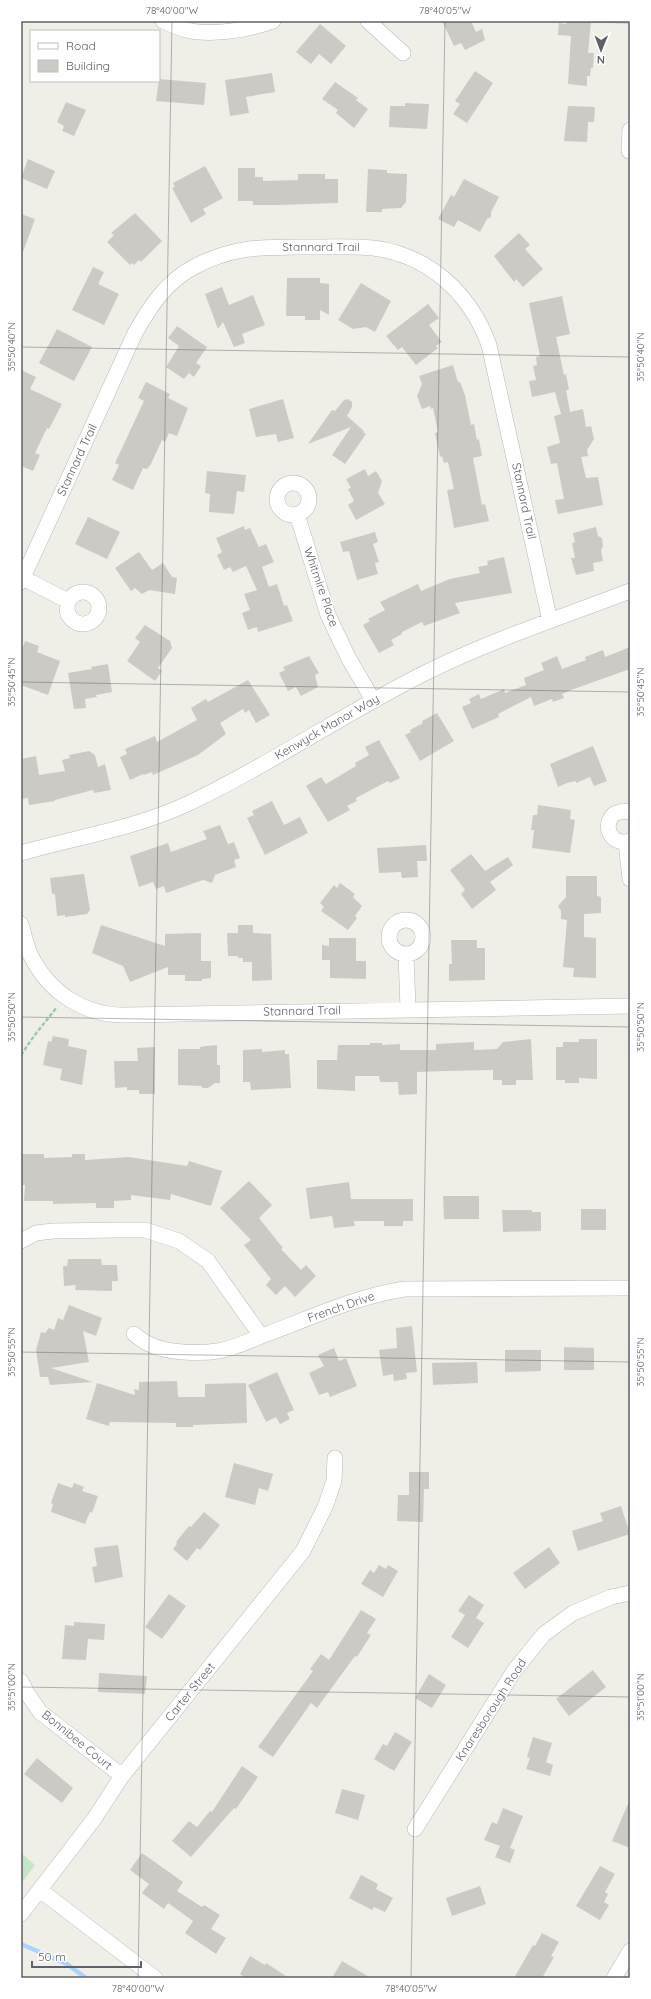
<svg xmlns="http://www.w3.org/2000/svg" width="651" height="1999" font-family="Quicksand,sans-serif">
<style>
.green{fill:#c5e7c7}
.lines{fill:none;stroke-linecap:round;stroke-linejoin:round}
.stream{stroke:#aad4fd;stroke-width:4.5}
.building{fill:#cccac4}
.minor-casing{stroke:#b7b9bd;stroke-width:16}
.path{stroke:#9ec8ad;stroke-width:2.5;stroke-dasharray:4 2;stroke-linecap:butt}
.minor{stroke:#fff;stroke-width:15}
.ticks{fill:none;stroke:#5e6267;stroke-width:1;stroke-opacity:0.45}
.labels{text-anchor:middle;stroke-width:3;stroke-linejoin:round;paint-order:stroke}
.street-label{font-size:12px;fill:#5e6267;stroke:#fff}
.neatline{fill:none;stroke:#5e6267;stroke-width:1.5}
.ticks-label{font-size:10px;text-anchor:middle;fill:#5e6267}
</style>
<rect width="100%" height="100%" fill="#f0efe7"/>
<path class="green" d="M21,1853L35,1865L21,1884Z"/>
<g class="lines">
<path class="stream" d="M21,1944L67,1964L86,1978"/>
</g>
<path class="building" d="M442,21H471L476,32L482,29L485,40L465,50L461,43L454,46Z
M567,21H591L588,53H594L593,68H591L590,76H587V86L568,84L571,36L558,35L559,23L566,24Z
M320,24L346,46L331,64L319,54L311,64L296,52Z
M475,71L493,83L467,123L453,114L460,104L455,101Z
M272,73L275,92L246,97L249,113L230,116L225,80Z
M159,79L206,83L204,105L156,101Z
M335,82L358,98L356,100L368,109L354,128L336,113L338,110L322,99Z
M66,102L86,110L74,136L62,131L64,126L57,122Z
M405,103L429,104L427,129L389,127L390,106H405Z
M568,106L595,107L594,122H588L587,142L564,141Z
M28,159L55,171L47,189L21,178Z
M205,166L223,198L203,209L206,214L191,223L172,188L175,187L173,183Z
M238,168H255V177H263V181L298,180V174H325V179H338V203L278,205H253V201H238Z
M368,169L387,170V173L407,174L406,202L401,208L382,209V212H366Z
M464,179L499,197L491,212V217L487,219L480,232L458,220L454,227L438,219L451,195L454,197Z
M135,213L162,241L141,262L139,260L134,265L133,263L130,265L107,242L114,235L111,233Z
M21,214L35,219L23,252H21Z
M519,233L530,245L525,249L543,269L523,287L516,279L514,282L494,256Z
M93,267L104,272L98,284L119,294L104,325L72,310Z
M287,278H320V283L329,284V315L320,310V320H305V316H286Z
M361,283L391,301L375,332L366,327L353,329L338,320Z
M222,287L229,305L253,295L265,325L242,334L245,343L234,347L223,322L218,329L205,294Z
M562,296L570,334L556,337L564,375L566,374L569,390H566L570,412L583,409L586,427L591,426L594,439L587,450L588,456L581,457L586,478L598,477L603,505L558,514L555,500L564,499L557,463L551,464L547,447L560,443L554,416L561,414L555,392L532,397L529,381L536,380L533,366L537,365L536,357L540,356L529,303Z
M428,304L439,318L429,325L442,342L436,346L438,348L416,365L402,347L398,350L386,336Z
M177,326L207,347L196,363L201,366L194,377L189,373L184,379L166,367L179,346L168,338Z
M57,329L92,347L74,381L39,363Z
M453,365L458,382H460L465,395L471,425L474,424L477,440L479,439L482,456L473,458L482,505L485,504L489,521L454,528L447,490L454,489L448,462L444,463L442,456L440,457L435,433L438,432L433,408L431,409L430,406L422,409L417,396L422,384L419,376Z
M21,370L36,377L30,389L62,404L49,429L47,428L35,453L40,455L33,471L21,466Z
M146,382L170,394L168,398L188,408L177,436L169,433L165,442L162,440L151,464L147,469L143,468L133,490L112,480L119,465L115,463L144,401L138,398Z
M283,399L294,438L278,442L276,434L256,437L249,409Z
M348,399L352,402V407L347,416L364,431L363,432L366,434L345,464L332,455L351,427L308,444L332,410L335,411L344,400Z
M365,469L368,476L376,471L382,481L378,493L385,504L356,520L348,505L354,501L348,489L351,488L346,479Z
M207,471L246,475L244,492L237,491L234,514L209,512L210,494L205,493Z
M88,517L120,532L107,559L75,544Z
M244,526L245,530L250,528L259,547L266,544L274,562L262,567L269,587L277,584L284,606L287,605L293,621L258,632L257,627L248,630L242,613L250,610L244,594L257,590L246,566L233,572L230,567L224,570L217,555L222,552L216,538Z
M596,527L598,536L602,538L603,546L601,550L603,561L593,563L594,571L576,575L571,558H575L572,543L575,542L573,533Z
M375,532L378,542L373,544L379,562L375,563L378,574L357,580L349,551L343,552L340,542Z
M139,552L152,570L163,563L172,577L177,578L175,594L149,590L142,594L135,588L131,591L115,568Z
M504,557L512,593L455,603L460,613L424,626L422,622L402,632V634L391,640L394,645L379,653L363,625L370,621L368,619L385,610L380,602L418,584L421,591L450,579L480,573L478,567L488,565L487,561Z
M145,625L170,641L172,648L158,668L162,671L155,681L127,661L140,642L135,638Z
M25,641L39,646L37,652L60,661L48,695L21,685V653Z
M630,647V669L571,690L562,694L564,698L553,702L552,699L534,706L531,697L498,714L499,717L472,729L462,707L471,703L469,699L479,694L481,699L504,689L505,693L526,685L524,678L544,670L541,663L557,656L562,669L586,660L585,657L603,650L605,657Z
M309,656L319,673L315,675L318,687L301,696L296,687L288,691L279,673L285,670L283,667Z
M108,664L112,692L96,695L97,697L85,699L86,708L74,709L68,673L92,669L91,667Z
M248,680L270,715L256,723L249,710L245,713L243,709L220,723L226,734L198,755L153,775L152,772L144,775L143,774L130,780L120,757L127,754L125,749L155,736L157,742L197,720L191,708L206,699L208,702Z
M437,713L454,741L420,761L405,735L411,732L410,730L423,723L422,721Z
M379,740L400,778L390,783L388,781L356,798L357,801L347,806L350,810L328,822L306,786L321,777L326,784L356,766L355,763L369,755L365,747Z
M593,746L607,781L594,786L590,777L576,783V781L567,783L558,787L550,764Z
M89,751L95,755L98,767L105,764L111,790L94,793L93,790L55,800V801L29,805L28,798L21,799V759L36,756L39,775L65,771L62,760L70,758L69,755Z
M272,801L284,825L300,817L308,833L265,855L247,818L254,815L252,811Z
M538,805L571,810L570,819L575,820L570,853L532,848L534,830H531L533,815H537Z
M220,825L228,844L234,842L240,858L234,860L236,867L215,875L212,883L203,880L166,893L164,886L156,889L153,882L139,887L130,856L168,843L171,852L207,839L203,831Z
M426,845L427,861H417L418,877L402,878L401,872L379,873L377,848Z
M471,854L485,871L508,857L513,865L490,882L496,890L472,909L461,894L465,890L450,870Z
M84,874L90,910L87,914L65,917V915L57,916L55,894H52L50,878Z
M566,876H597V896L601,897V913L584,914V937L596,938V978L573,977L574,968L563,967L567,920L561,919V911L558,906L566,897Z
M340,883L355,894L353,897L362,906L355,916L357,918L348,930L321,911L324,907L320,903L334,885L337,888Z
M101,925L165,946V934L201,933V961H211V978L202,979V981H185V975H168V967L130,982L123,966L92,953Z
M238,925H253V933L271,934L272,980L252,981V962H243V958H238V956H228L227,933H238Z
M329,938H356V961H366V979L330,978V960H322V945L329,946Z
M451,940H477V948H485V980L449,981V964H452Z
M53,1036L69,1039L68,1046L87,1050L82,1085L60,1080L62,1069L43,1065L48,1041L51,1042Z
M531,1039L533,1080H516V1085H502V1080H493V1070L446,1071L417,1072V1094L399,1095L398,1082H380L379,1076H355V1091L317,1089V1060H337L338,1045H370V1043H382V1045L400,1044V1050H436V1044L474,1042V1050L497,1049L503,1042Z
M579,1039H597V1079L579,1078V1083H565V1080H556V1047H563V1042H579Z
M217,1045V1065H220V1083H215L208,1088H203L201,1086L178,1085V1049H200V1047L206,1046Z
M155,1047V1094H139V1090H127V1087L115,1088L114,1061H138L137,1048Z
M262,1049V1052L285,1050V1054H289L291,1088L251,1090L250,1082H243V1050Z
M21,1154H44V1158L72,1157V1154H85V1160L129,1157L187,1166L189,1161L222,1171L211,1206L171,1194L170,1200L131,1195V1200L114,1201V1208H96V1203L53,1204V1201H24L25,1185H21Z
M249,1181L272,1205L259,1218L283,1248L281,1249L301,1270L306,1265L316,1276L295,1297L285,1286L276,1295L266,1285L271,1279L244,1245L251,1240L220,1208Z
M349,1182L351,1199H413V1221H403V1226H384V1221H354L355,1226L334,1228L332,1216L310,1219L306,1188Z
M443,1196H479V1219H444Z
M581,1209H606V1230H581Z
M502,1210H532V1212H541V1231L503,1232Z
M68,1259H101L102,1265H117L118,1281H112V1291L75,1290L76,1285L64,1286L63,1266H67Z
M69,1305L102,1318L96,1336L83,1331L89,1362L51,1368L93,1382L50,1385L48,1377H40L36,1350L41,1332L45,1333L49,1328L54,1330L58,1318L63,1320Z
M412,1326L417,1372L406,1373L407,1379L394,1381L393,1374L383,1376L379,1350L397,1348L396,1328Z
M564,1347L594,1348V1370H564Z
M334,1348L339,1361L346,1358L357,1386L330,1397L328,1392L319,1395L309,1373L324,1366L318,1355Z
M505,1350H541V1371L505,1372Z
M477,1362L478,1383L433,1385L432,1363Z
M277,1372L294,1410L287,1413L290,1419L280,1424L276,1417L266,1422L248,1385Z
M177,1381L178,1397H205V1384L246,1383L247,1423L193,1425V1427H176V1423L110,1422L109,1426L86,1419L97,1383L135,1395L134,1389L139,1390V1382Z
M234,1463L273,1474L268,1491L259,1488L255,1505L225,1497Z
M409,1472H429V1489H424L423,1522L397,1521L398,1495H409Z
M58,1483L72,1488L74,1483L84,1487L82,1491L98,1496L92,1513L90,1512L85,1524L51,1512L53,1504L51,1503Z
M621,1506L630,1534L578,1551L572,1531L603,1521L600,1513Z
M204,1512L220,1525L200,1550L197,1548L187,1561L173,1549L177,1544L176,1542L189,1526L191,1527Z
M118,1545L123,1577L95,1583L92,1567L97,1566L94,1548Z
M549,1547L560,1563L525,1589L513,1573Z
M379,1565L386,1569L388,1565L398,1571L383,1597L361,1584L370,1570L374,1573Z
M169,1594L186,1606L162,1639L145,1627Z
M469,1595L484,1605L476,1618L484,1623L468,1648L451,1637L465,1615L458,1611Z
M361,1610L376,1619L367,1633L371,1635L357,1657L355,1656L317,1708L311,1703L273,1757L258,1747L313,1671L310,1669L321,1654L329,1660Z
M74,1622L105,1624L104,1640L88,1639L86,1660L62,1659L65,1625L74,1626Z
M593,1670L606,1687L569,1716L556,1699Z
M99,1673L147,1676L145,1694L98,1692Z
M429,1674L446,1685L432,1708L415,1698Z
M395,1732L412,1742L394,1771L374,1759L383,1744L387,1746Z
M533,1737L552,1743L546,1762L553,1765L550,1776L526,1769L530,1758L527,1757Z
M37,1758L73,1788L62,1803L24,1774Z
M242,1766L258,1777L236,1809L234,1808L191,1857L172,1841L189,1821L197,1827L210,1811L212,1812Z
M342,1789L365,1795L358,1820L335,1813Z
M630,1799V1848L612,1841Z
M503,1808L523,1816L510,1848L515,1850L510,1863L495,1857L500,1846L484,1840L492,1822L497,1824Z
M142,1853L183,1882L177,1891L202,1907L204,1905L220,1915L211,1929L226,1938L216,1954L185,1933L193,1921L168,1903L164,1909L142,1893L149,1884L130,1870Z
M600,1866L615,1874L605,1892L608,1894L604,1902L609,1905L600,1920L576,1906Z
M361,1875L378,1884L376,1889L393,1898L385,1912L374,1907L372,1910L349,1898Z
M480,1886L486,1904L452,1916L446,1898Z
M542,1933L559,1942L551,1956L554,1957L542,1978H514L533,1945L535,1946Z
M250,1956L265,1965L266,1963L289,1978H246L240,1974Z
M342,1961L371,1978H332Z"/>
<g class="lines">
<defs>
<path id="minor" d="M163,21C170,24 178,28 186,30C212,36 248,30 273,21
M368,21L403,53
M629,151L630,130
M277 499a16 16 0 1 1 32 0a16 16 0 1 1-32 0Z
M297,514L328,615L349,659L373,700
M23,578L68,601
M21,582L135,333C150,307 165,283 192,268C232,246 262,247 306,247C328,247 351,246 373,248C429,255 470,293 489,345L550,621
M67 608a16 16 0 1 1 32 0a16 16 0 1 1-32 0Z
M630,812L623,811L614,814C601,827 612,846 630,841
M626,842L630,879
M21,853C74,838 135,828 185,805C268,766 343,714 425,673C491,640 562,617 630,591
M389 937a17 17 0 1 1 34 0a17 17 0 1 1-34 0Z
M21,924C24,934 26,945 30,954C48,992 84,1016 126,1015L630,1006
M406,954L408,1009
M21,1241L36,1233L53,1231L120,1230H145L179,1241L208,1261L261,1336
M134,1334C139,1338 144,1342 149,1344C165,1353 201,1354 218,1351C236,1348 250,1340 267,1334C313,1317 357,1296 405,1289L630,1288
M21,1681L27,1693L40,1712L122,1776
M415,1829L514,1671L544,1634L573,1613L611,1597L630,1593
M40,1890L155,1978
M21,1914L94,1819L122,1776L303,1551L325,1507L334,1481L335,1458
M614,1978L630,1951"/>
</defs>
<use href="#minor" class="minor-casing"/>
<path class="path" d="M21,1055L34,1036L57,1007"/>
<use href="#minor" class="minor"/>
</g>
<path class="ticks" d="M542,21L630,23M21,347L630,357M21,682L630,692M21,1017L630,1027M21,1352L630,1362M21,1687L630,1697M138,1978L172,21M411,1978L445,21"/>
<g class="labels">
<g class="street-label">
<text x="321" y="251">Stannard Trail</text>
<text transform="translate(77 460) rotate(-65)" y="4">Stannard Trail</text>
<text transform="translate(524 501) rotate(78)" y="4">Stannard Trail</text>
<text transform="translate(321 587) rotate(71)" y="4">Whitmire Place</text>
<text transform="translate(327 727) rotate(-30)" y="4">Kenwyck Manor Way</text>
<text transform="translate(302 1011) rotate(-1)" y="4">Stannard Trail</text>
<text transform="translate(341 1307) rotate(-19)" y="4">French Drive</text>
<text transform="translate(190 1692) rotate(-51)" y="4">Carter Street</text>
<text transform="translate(491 1710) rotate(-57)" y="4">Knaresborough Road</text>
<text transform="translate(77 1740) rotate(39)" y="4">Bonnibee Court</text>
</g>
</g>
<rect width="651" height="1999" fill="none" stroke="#ffffff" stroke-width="44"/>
<rect x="30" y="30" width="130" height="52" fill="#ffffff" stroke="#bfc0c2"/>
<rect x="38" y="43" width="20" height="6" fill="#ffffff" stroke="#bfc0c2"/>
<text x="66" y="50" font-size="12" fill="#5e6267">Road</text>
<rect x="38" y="60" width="20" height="12" fill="#cccac4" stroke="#bfc0c2"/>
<text x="66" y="70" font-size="12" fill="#5e6267">Building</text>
<g transform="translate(601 50) rotate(181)" stroke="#ffffff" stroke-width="3" paint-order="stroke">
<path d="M0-3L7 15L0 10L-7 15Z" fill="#5e6267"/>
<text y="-6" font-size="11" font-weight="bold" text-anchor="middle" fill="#5e6267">N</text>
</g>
<path d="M32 1961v6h109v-6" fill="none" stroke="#5e6267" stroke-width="2"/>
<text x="38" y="1961" font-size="12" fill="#5e6267" stroke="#ffffff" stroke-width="3" paint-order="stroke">50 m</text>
<rect x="22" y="22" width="607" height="1955" class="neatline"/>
<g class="ticks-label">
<text x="172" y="14">78°40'00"W</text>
<text x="445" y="14">78°40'05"W</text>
<text transform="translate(11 347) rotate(-90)" y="4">35°50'40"N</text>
<text transform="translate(640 357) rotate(-90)" y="4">35°50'40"N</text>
<text transform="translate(11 682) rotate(-90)" y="4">35°50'45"N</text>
<text transform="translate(640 692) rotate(-90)" y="4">35°50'45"N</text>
<text transform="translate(11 1017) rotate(-90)" y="4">35°50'50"N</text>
<text transform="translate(640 1027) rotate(-90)" y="4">35°50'50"N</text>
<text transform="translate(11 1352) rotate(-90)" y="4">35°50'55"N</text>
<text transform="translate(640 1362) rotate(-90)" y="4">35°50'55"N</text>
<text transform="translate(11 1687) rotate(-90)" y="4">35°51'00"N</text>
<text transform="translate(640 1697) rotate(-90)" y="4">35°51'00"N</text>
<text x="138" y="1992">78°40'00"W</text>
<text x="411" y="1992">78°40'05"W</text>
</g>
</svg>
